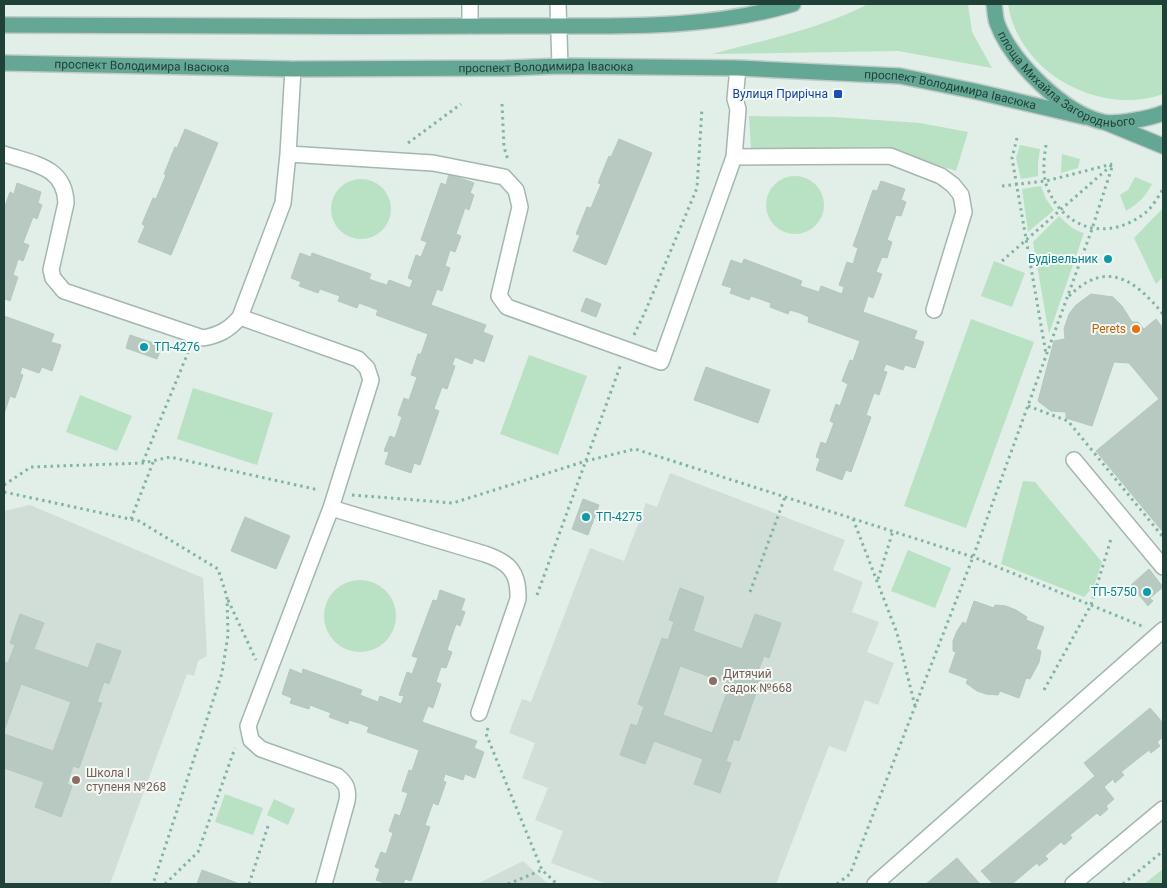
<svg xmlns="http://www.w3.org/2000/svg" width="1167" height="888" font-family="Roboto,sans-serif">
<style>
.built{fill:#d0ded7}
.green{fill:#b9e1c3}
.building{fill:#b7c9c1;stroke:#b4c8bf;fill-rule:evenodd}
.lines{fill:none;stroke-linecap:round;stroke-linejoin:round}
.minor-casing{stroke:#a4b7af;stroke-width:18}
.major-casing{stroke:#c1cac7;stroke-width:18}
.path{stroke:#80b4a3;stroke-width:3;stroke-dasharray:2.5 4;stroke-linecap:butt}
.minor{stroke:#fff;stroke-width:15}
.major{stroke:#63a794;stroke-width:15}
.transit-dot{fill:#1a4fb4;stroke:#f3faf6;stroke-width:2}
.culture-dot{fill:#0f9aa8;stroke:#f3faf6;stroke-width:2}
.food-dot{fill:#e8710a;stroke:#f3faf6;stroke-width:2}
.education-dot{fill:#8d6e63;stroke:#f3faf6;stroke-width:2}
.labels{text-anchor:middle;stroke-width:4;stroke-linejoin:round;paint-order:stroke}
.street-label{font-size:12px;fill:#204137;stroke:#f3faf6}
.transit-label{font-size:12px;fill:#164399;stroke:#f3faf6;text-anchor:end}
.culture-label{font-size:12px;fill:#0d838f;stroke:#f3faf6;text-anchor:end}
.food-label{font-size:12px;fill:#c56008;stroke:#f3faf6;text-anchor:end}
.education-label{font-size:12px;fill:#785e54;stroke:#f3faf6;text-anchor:start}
</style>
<rect width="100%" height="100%" fill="#e2eee8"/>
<path class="built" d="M670,473L845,540L833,570L863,582L852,612L879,622L867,652L894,663L878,705L865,700L846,752L829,746L776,884H607L551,863L563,831L535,820L548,788L522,778L535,743L509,733L522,699L531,702L590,548L624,561L646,503L657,507Z
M30,505L203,578L207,656L198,661L194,676L187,674L110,884H4V511Z
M523,861L548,884H477Z"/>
<path class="green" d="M868,4H968L972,32L992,68L898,51L712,54C765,40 820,29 868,4Z
M1008,4H1163V94C1099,117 1018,72 1008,4Z
M749,116L833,117L920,123L968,132L956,171L885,147L751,150Z
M1020,145L1040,149L1038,163V176L1021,179L1016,158Z
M1062,154L1080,159L1078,168L1061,173Z
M766 205a29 29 0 1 1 58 0a29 29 0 1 1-58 0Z
M1135,177L1152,184C1145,197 1139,203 1126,211L1120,195L1128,190Z
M331 209a30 30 0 1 1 60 0a30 30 0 1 1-60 0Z
M1041,186L1046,199L1054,210L1028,232L1022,189Z
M1163,208V277L1156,284L1134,238Z
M1059,216C1067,224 1073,230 1084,233L1049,334L1033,242Z
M994,261L1025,273L1012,307L981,296Z
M971,319L1034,342L966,528L904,506Z
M529,355L587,376L558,455L500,434Z
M193,388L273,413L257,465L177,439Z
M80,395L132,416L117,451L66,432Z
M1023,481L1035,482L1102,562L1094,586L1084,597L1001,564Z
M908,550L951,568L935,608L891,591Z
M324 616a36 36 0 1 1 72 0a36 36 0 1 1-72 0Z
M225,794L263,808L253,835L215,822Z
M274,799L295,809L288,825L267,815Z
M1163,869V884H1144Z"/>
<path class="building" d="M185,129L218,143L171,255L138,242L145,226L142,224L153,198L156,199L166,175L164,174L175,147L177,148Z
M619,139L652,153L606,265L573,251L580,235L576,234L587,207L591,208L601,184L598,183L609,156L611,157Z
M449,174L474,183L470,193L474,195L469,210L465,208L456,234L461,236L455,252L450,250L445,266L450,268L442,291L437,289L431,305L486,325L483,332L493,336L484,362L474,358L472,364L455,357L452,365L455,366L447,389L442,387L434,409L439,411L420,465L414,463L411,473L385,464L389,452L384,451L390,436L395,438L402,417L398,415L404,398L409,400L417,377L411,375L418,354H421L428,334L376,315L378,310L359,303L357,308L338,301L340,296L320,289L318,293L299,286L301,282L291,278L300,253L311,257L312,253L371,274L369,279L377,282L387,285L389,280L410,288L413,280L408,278L416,255L421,257L427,242L421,240L441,183L446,185Z
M881,181L905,189L901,200L906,202L901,216L896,215L887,240L892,242L887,258L882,257L876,272L882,274L873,298L868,296L863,312L917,331L914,339L924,342L915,368L905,365L903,370L886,364L883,371L887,372L879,395L874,393L866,415L871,417L851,472L846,470L842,480L816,470L820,459L816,457L821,442L826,444L834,423L830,421L836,404L840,406L848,384L842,381L850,360L853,361L860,341L808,322L809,317L800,313L790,310L788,314L770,307L771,303L751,296L749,300L730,293L732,288L722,285L731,260L742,264L744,259L802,281L800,286L819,292L821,286L842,294L844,287L839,285L847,262L853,264L858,248L853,246L873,190L877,191Z
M17,183L41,192L38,203L42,205L37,219L33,217L23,243L29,245L23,261L18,259L16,266L13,275L18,277L10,301L5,299L4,302V209L10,192L14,194Z
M1091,294L1113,297L1122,306L1132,322H1138L1163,352V532L1096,451L1159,399L1129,363L1114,362L1092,426L1066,418V412L1051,411L1038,401L1054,341L1065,339L1064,329L1069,314L1076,305Z
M586,298L601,304L596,317L581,311Z
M4,316L54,334L51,342L61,345L52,371L42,367L39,373L22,367L20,374L23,375L15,398L10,396L4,414Z
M1156,319L1163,328V352L1144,329Z
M130,335L162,346L157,359L126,348Z
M706,367L770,390L758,423L694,400Z
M583,499L599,505L588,535L572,529Z
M245,517L290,536L276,569L231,551Z
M1149,569L1163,587L1150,598L1153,601L1148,606L1131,585Z
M680,588L704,597L693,631L742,649L755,614L781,623L769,658L764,656L757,674L762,676L739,741L734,739L726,761L731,763L720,793L694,784L703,759L654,741L645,764L620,755L631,724L637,726L644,707L638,704L662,638L668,640L674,622L669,620ZM680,666L730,684L712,733L663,715Z
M440,590L465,599L461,610L465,612L460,626L456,624L447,650L452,652L446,668L441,667L436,682L441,684L433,708L428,706L422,722L477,741L474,748L484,752L475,778L465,774L463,780L445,774L443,781L446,782L438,805L433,803L425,825L430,827L411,881L405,879L403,884H387L376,880L380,869L375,867L381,852L386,854L393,833L389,831L395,814L400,816L408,793L402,791L409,770L412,771L419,750L367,732L369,727L359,723L349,720L348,724L329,717L331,713L310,705L309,709L290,703L292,698L282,694L290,669L302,674L303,669L362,690L360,695L378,702L380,696L401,704L404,696L399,695L407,672L412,674L418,658L412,656L433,600L437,601Z
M974,601L994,608L995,605L1006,606L1016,610L1027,617L1026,620L1044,627L1036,649L1041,651L1039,662L1030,679L1026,678L1019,698L1000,691L998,695L986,694L977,691L966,683L968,679L949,672L956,652L953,651V641L957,631L963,622L966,624Z
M20,614L44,623L34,649L88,668L97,643L121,651L109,684L104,682L97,702L102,703L79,768L73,766L67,784L72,786L61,817L35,807L44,782L4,768V734L53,751L71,702L21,684L4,731V662L8,663L15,645L10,643Z
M1150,708L1163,723V737L1157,742L1160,746L1151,753L1149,750L1121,772L1124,775L1115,783L1113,779L1104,787L1114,799L1106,806L1108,809L1100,816L1097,813L1070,835L1072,838L1064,845L1061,842L1045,856L1048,859L1039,866L1037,863L1012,884H993L981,871L1095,776L1084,763Z
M957,858L980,884H926Z
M202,870L237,883V884H197Z"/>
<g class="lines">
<defs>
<path id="minor" d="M470,4V26
M558,4L560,66
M293,69L288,154L283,203L240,317L358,359L367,368L371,380L331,508L248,726L251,740L261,749L337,776C346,783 349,789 347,801L324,884
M4,154C33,164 65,166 66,203L51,270L53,278L64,291L203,338C219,335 229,330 240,317
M288,154L433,163L504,177L516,190L520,207L499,296L507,307L661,362L734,157L738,109L735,99L738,68
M734,157L890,156L941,176L953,185L961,195L964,212L934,310
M1074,460L1163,567
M331,508L485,554C509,562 519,572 518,599L479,713
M875,884L1163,630
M1073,884L1163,809"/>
<g id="major">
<path id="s1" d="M994,4C995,10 995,17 997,23C1011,61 1063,113 1103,122C1116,125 1151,118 1163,113"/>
<path d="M4,25C171,26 338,27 505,26C600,25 700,32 793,4"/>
<path id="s2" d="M4,63L293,69L505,68L560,66L738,68L900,76L974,91L1085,117"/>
<path d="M1107,123L1163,146"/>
</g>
</defs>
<use href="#minor" class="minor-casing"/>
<use href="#major" class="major-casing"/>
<path class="path" d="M502,104L504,147L508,160
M1017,138L1012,158L1046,354
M408,143L461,104
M1046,145C1044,159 1042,173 1047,187C1064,230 1108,242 1145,213C1152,208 1158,197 1163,189
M1002,186L1046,181L1112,164
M1002,261L1113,164
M1069,296C1107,259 1135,280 1163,314
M634,335L645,312L697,188L702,108
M1028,406L1068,421L1163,537
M143,462L189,350
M4,485L31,467L143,463L170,457L319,490
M4,492L139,521L218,569L227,597L228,635L222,673L153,884
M352,495L453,503L586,461L635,449L973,557L1142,626
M131,519L154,460
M853,519L897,633L915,706
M878,579L893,531
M750,592L785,497
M537,595L621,364
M228,600L256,660
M1044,690L1091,605L1111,539
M488,728L486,734L542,870L557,884
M165,884L198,852L235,748
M249,884L269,823
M508,884L542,870
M837,884L850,874L973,557L1092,229L1113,164
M1123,884L1163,851"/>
<use href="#minor" class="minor"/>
<use href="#major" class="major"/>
</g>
<rect class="transit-dot" x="833" y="89" width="10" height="10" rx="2.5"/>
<g class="culture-dot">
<circle cx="1108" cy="259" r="5"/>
<circle cx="144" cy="347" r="5"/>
<circle cx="586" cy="517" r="5"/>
<circle cx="1147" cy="592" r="5"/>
</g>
<circle class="food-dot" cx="1136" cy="329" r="5"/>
<g class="education-dot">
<circle cx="713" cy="681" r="5"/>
<circle cx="76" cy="780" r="5"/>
</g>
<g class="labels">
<g class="street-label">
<text dy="4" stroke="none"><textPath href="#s2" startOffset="138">проспект Володимира Івасюка</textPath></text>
<text dy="4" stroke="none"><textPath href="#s2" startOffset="542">проспект Володимира Івасюка</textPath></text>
<text dy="4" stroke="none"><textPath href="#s1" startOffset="115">площа Михайла Загороднього</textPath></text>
<text dy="4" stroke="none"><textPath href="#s2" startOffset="948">проспект Володимира Івасюка</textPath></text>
</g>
<g class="transit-label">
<text x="828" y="98">Вулиця Прирічна</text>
</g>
<g class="culture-label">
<text x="1098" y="263">Будівельник</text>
<text x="154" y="351" text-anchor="start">ТП-4276</text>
<text x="596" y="521" text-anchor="start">ТП-4275</text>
<text x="1137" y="596">ТП-5750</text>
</g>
<g class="food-label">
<text x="1126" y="333">Perets</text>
</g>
<g class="education-label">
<text x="723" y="678">Дитячий<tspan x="723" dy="14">садок №668</tspan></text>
<text x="86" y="777">Школа І<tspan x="86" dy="14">ступеня №268</tspan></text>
</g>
</g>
<rect width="1167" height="888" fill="none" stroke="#204137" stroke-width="10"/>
</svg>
